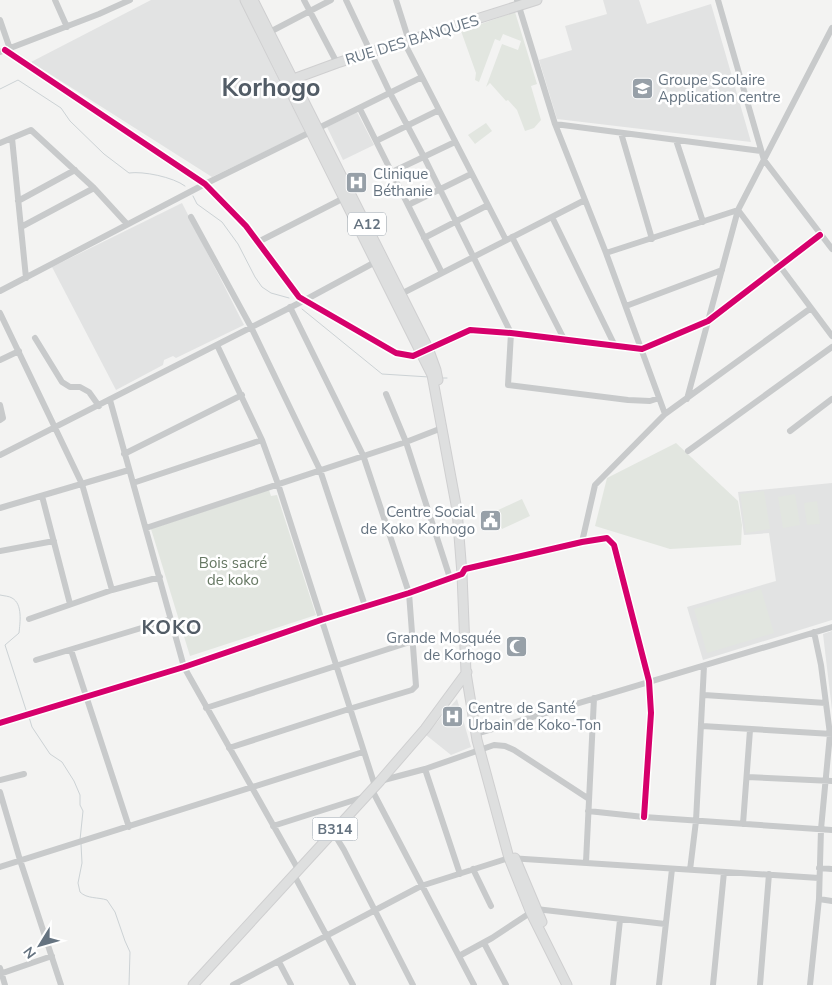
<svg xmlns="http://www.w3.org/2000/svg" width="832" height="985" font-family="'Nunito Sans',sans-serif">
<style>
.built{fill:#e2e3e3}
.green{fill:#e2e6e0}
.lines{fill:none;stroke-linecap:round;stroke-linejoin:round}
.stream{stroke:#ccd2d5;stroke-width:1}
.major-casing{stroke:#cfcfd0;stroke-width:11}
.minor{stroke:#c8cacb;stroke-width:6}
.major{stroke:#dedfdf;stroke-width:9}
.cycleway-casing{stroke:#fff;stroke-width:9}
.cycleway{stroke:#d6006c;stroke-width:6}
.labels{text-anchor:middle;stroke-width:5;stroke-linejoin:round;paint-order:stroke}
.shield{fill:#fff;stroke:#939da6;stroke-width:1}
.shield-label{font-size:14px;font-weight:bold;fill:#657380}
.street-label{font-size:15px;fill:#657380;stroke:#fff}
.poi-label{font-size:15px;fill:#657380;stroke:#fff;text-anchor:start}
.park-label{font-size:15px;fill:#667863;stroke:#fff}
.district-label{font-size:20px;font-weight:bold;letter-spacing:1px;fill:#525c66;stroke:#fff}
.town-label{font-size:25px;font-weight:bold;fill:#525c66;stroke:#fff}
</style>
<rect width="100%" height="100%" fill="#f3f3f2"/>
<path class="built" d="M151,0H240L305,132L212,177L31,62Z
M603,0H639L647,24L711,4L751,142L557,119L539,60L572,50L565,26L607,14Z
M357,112L374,145L343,160L327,127Z
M182,203L244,325L176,358L173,356L164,360L163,365L116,390L52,267Z
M832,483V620L703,660L687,607L776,581L769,533L744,535L738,492Z
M832,631V710L823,634Z
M457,699L471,747L451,755L426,735Z"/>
<path class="green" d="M515,12L537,84L531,86L541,120L534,128L525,131L517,110L508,100L506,101L490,83L486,87L502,44L518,50L521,41L503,34L500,41L495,39L479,82L475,80L476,73L461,31Z
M486,123L492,131L475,144L468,135Z
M676,443L738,501L742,525L741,545L670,549L595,526L607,478Z
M269,490L271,496L277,495L316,615L190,656L151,529Z
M764,491L770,529L746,533L740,494Z
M795,494L800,525L783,528L778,497Z
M522,499L530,516L502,529L494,512Z
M817,501L820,524L807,525L804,503Z
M761,589L774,633L707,653L694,609Z"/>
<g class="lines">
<path class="stream" d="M0,89L18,80L61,108L70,121L104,154L129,173C143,171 173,177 185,186
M193,196L197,204L222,222L238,244L255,277L262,287L271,293L289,298
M302,309L382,374L429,377
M440,378H447
M0,595C4,596 9,596 12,598C23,604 20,623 19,633L5,645L27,713
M29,717L32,727L50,754L62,762L74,781L80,795V805L83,811L80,840
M81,844L82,863L78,883L80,892C87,899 98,897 107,900L115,912L125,941L130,952L129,985"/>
<defs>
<path id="major" d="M245,0L432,375L457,510L462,574L466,673L477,740L509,858L531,913L567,985
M253,0L428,348L436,370L438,380
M288,81L337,63L537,0
M515,858L542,922
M193,985L380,781L425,729L467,672"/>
</defs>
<use href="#major" class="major-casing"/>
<path class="minor" d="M55,0L67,27
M304,0L337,63
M346,0L390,93L424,157L511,333L508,385L628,400L650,401L659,398
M396,0L409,41
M517,0L555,124L606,253L665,414
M718,0L764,160L832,249
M0,20L10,49
M266,34L331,0
M404,42L506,240
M5,50L205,184L246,226L299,297L396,353L413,356L470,330L511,333L642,349L708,321L820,235
M0,52L99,14L130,0
M360,109L442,273
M555,124L761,151
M621,133L652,239
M12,138L26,278
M676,140L703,222
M376,141L439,110
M0,143L31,130L94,188L127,224
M392,172L455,142
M18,201L75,170
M408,205L471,174
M191,217L251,327L320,470L365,606
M552,217L615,346
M21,227L94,188
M512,237L565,341
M424,238L488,205
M258,242L346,197
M606,253L738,210L832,336
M0,291L205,184L422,77
M399,295L585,200
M626,306L722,270
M0,313L82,484L112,590
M35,338L62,382L70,387H80L89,392L99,406
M217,345L262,440L278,484L375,786
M0,360L19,351
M386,394L406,442L450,578
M687,399L738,210L832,28
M110,400L184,667L299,871
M0,405L3,418L0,420
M790,431L832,399
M688,451L832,347
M124,454L242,395
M0,455L305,300L379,260
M133,483L262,440
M42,496L70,604
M0,508L129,470
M146,528L406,442L442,428L443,425
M582,542L595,485L665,414L811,308
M0,551L54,541
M29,619L112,590L160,577
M71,650L129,827
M36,660L171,619
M704,695L826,703
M206,708L413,641
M0,723L184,667L321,620L409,593L462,574L465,569L582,542L607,538L614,545L649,681L651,713L644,817
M702,726L832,734
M476,734L832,627
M229,748L349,709L412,690L416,686L409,593L363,455L290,307
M425,769L460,874
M747,777L832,781
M0,780L24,774
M380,781L425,769L494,745L505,746L514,750L589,799
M372,790L474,985
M0,792L20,860L61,985
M588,811L644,817L832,830
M743,824L750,730
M273,826L364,797
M333,832L344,850L413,985
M586,862L594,698
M0,867L363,752
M819,868L832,869
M473,869L491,906
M690,870L696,821L704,666
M294,875L353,985
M819,899L832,901
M484,943L506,985
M459,956L492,938L536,909L665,924
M279,962L291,985
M0,968L5,985
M0,974L52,956
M233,985L421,886L509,858L819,878
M613,985L620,920
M659,985L672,869
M713,985L724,872
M760,985L769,874
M810,985L819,899L821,829L830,734L821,665L814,632"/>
<use href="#major" class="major"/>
<defs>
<path id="cycleway" d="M5,50L205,184L246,226L299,297L396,353L413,356L470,330L511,333L642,349L708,321L820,235
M0,723L184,667L321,620L409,593L462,574L465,569L582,542L607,538L614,545L649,681L651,713L644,817"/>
</defs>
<use href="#cycleway" class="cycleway-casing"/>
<use href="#cycleway" class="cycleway"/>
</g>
<defs>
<symbol id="school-square" viewBox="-11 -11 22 22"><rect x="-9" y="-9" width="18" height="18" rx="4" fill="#97a0a8" stroke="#fff"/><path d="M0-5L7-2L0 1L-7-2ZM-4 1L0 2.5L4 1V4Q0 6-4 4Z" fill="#fff"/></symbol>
<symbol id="hospital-square" viewBox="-11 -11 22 22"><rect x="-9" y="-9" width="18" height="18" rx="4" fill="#97a0a8" stroke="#fff"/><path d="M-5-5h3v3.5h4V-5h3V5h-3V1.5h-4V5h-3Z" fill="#fff"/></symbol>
<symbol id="civic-square" viewBox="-11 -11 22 22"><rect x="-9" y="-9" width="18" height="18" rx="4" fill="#97a0a8" stroke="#fff"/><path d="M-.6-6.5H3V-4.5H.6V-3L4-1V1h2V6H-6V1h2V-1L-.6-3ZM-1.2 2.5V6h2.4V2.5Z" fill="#fff"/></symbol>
<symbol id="mosque-square" viewBox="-11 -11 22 22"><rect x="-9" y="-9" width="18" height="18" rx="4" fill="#97a0a8" stroke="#fff"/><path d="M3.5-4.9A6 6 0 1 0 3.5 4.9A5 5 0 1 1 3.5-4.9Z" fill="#fff"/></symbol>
</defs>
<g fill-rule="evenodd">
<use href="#school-square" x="630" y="76" width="25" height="25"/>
<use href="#hospital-square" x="344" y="170" width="25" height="25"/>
<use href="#civic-square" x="478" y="508" width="25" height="25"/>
<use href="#mosque-square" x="504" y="634" width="25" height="25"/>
<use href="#hospital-square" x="440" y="704" width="25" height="25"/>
</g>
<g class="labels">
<g class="shield">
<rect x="348" y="212.5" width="38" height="23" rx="4"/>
<rect x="312.5" y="817.5" width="45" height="23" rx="4"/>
</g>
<g class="shield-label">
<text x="367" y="229">A12</text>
<text x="335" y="834">B314</text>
</g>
<g class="street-label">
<text transform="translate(412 40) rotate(-17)" y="5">RUE DES BANQUES</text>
</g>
<g class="poi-label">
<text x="658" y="85">Groupe Scolaire<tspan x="658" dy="17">Application centre</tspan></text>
<text x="373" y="179">Clinique<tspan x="373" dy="17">Béthanie</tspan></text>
<text x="475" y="517" text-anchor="end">Centre Social<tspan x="475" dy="17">de Koko Korhogo</tspan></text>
<text x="501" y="643" text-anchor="end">Grande Mosquée<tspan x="501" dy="17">de Korhogo</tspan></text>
<text x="468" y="713">Centre de Santé<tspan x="468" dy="17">Urbain de Koko-Ton</tspan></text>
</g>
<g class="park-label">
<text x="233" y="568">Bois sacré<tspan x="233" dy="17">de koko</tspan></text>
</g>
<g class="district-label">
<text x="172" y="634">KOKO</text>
</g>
<g class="town-label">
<text x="271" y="96">Korhogo</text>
</g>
</g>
<g transform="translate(40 945) rotate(233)" stroke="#ffffff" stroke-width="4" paint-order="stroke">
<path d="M0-4L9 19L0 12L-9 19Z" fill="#657380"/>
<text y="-8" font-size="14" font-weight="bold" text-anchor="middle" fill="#657380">N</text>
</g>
</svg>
